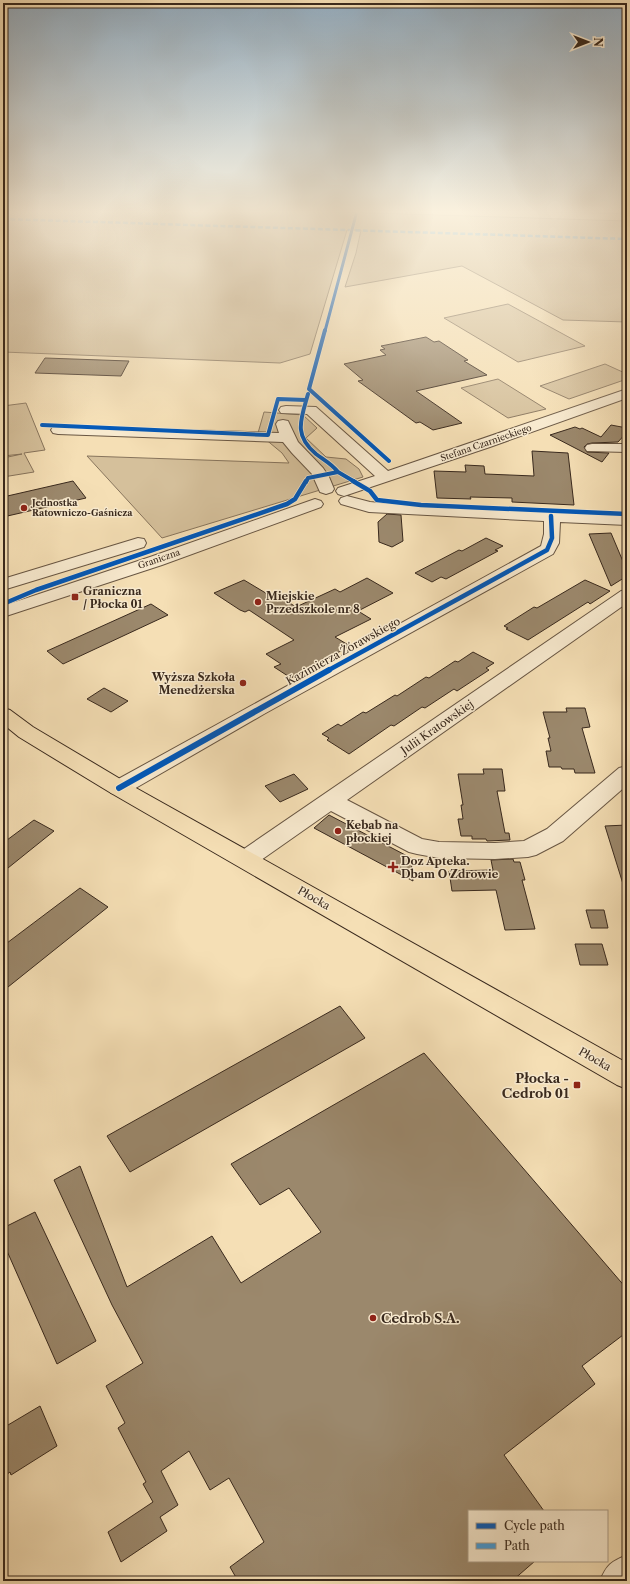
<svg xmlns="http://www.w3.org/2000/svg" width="630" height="1584" font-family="'Libre Caslon Text',serif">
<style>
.green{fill:#d5c09b;stroke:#87745c}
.building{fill:#9b886c;stroke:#39291d}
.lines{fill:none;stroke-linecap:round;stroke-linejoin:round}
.minor-casing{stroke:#685643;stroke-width:2}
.major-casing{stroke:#39291d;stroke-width:2}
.minor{fill:#f8eacf;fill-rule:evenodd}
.major{fill:#f5dfb5;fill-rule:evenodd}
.quiet{stroke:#3e9cdf;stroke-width:2.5;stroke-dasharray:5 2.5;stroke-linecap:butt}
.cycleway-far3-casing{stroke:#f8eacf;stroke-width:4}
.cycleway-far2-casing{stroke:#f8eacf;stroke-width:5.5}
.cycleway-far1-casing{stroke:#f8eacf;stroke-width:6}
.cycleway-casing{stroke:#f8eacf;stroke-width:8}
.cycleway-far3{stroke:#0057b8;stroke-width:3}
.cycleway-far2{stroke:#0057b8;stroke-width:4}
.cycleway-far1{stroke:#0057b8;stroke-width:4.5}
.cycleway{stroke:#0057b8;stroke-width:6}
.poi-dot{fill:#8f2418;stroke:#f8eacf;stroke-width:1.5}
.labels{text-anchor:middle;stroke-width:3;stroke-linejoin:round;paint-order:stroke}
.far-street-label{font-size:9px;fill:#39291d;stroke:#f8eacf}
.far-poi-label{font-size:9px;font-weight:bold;fill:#39291d;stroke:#f8eacf;text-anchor:start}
.poi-label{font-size:11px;font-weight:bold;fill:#39291d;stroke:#f8eacf;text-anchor:start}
.street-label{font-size:11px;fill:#39291d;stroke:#f8eacf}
.near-poi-label{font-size:13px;font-weight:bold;fill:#39291d;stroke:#f8eacf;text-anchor:end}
</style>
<rect width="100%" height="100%" fill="#f5dfb5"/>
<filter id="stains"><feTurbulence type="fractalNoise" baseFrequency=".005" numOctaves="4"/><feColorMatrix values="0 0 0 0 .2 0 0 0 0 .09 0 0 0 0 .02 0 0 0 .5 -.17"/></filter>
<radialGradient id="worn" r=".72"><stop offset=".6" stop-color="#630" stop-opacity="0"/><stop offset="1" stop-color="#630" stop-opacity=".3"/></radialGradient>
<path class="green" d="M3,211H310L627,221V322L563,320L462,266L345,287L356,253L361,230H347L310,354L280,363L3,352Z
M522,211H627V214Z
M508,304L585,346L518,362L444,318Z
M605,364L627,374V379L569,399L540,386Z
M498,379L546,409L508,418L461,388Z
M26,403L45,450L24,453L34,472L3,477V458L22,454L3,456V406Z
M264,412L303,415L317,428L306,438L326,457L346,459L359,469L363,477L162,538L87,456L289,463L282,453L258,433Z"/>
<path class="building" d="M426,337L434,342L439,341L468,360L464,361L487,375L416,391L462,423L433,430L420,422L416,423L358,381L363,380L344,364L386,355L380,350L385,349L381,346Z
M45,358L129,361L121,376L35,373Z
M611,425L627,428V432L618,442L592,443L587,444L584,447L587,452L609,453L602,462L550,435L575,427L580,429L582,428L601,437Z
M532,451L568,453L574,505L512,502V498L470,497L471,499L437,498L434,471L466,472L465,465L484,466L485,474L534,476Z
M73,481L86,498L3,517V497Z
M387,514L401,515L403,541L392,547L379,542L378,522Z
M611,533L627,571V576L611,586L589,534Z
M486,538L503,546L495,550L498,551L446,579L441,577L432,582L415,573L459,550L462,551Z
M367,578L393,593L358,611L371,619L335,637L350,646L291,678L274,667L281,664L266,654L294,640L249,610L245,612L240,610L214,593L244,580L269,595L274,593L296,607L335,589L340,592Z
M585,580L610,591L590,604L588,602L528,640L506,629L508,628L504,626L534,607L537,608Z
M151,604L168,615L63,664L47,651Z
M473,652L494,663L486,668L489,670L457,691L454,689L425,708L422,707L394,726L391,725L349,754L327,740L329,738L322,734L338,724L341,726L363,712L366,713L395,695L397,696L426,677L429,678L455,661L458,662Z
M104,688L128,701L111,712L87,699Z
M566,708H585L590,727L582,728L595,773H575L574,769H562L561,767H549L546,751H551L548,738H550L543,712H567Z
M483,769H502L505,791H497L505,833H509L510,840L487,841L486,839H472V836H461L458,819H463L461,805H463L458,774H484Z
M294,774L308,789L280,802L265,786Z
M329,815L411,858L413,881L314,828Z
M34,820L54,831L3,872V843Z
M627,825V884H623L605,826Z
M513,859L514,862H520L525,880H522L535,929L505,930L496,890L452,891L449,871L493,870L491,860Z
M80,888L108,907L3,991V946Z
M586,910H604L608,928H591Z
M575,944H602L608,965H580Z
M340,1006L365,1038L130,1172L107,1136Z
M424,1053L627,1289V1332L582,1366L595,1384L504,1455L544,1511H469V1561H535L512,1581H238L230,1567L264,1542L229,1478L210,1490L189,1451L161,1471L178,1505L160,1517L167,1531L121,1562L108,1532L153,1502L143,1484L146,1482L118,1428L125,1423L106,1386L143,1363L112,1305L54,1180L80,1166L127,1287L212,1236L241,1283L321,1232L289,1188L260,1205L231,1164Z
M35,1212L96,1341L57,1364L3,1242V1228Z
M40,1406L57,1446L11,1475L10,1472L3,1477V1428Z"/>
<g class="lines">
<defs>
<path id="minor" d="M627,389V398L490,447L344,496L338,494L336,491L338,488L375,476L307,414L281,413L279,410L281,407L286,406L316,407L388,471Z
M283,420L288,421L298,442L323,468L329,477L334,489L332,492L326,494L320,492L312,474L292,453L283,442L58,434L53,433L51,430L53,427L58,426L279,433L276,424L278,421Z
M592,444H627V452L587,451L585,448L587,445Z
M347,496L370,502L390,504L627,515V525L560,522L559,543L553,554L264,714L127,793L119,795L111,793L108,788L111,783L541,546L544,534V521L369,512L341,504L339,501L341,498Z
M315,499L321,501L323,504L321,507L162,565L3,617V606L150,557Z
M138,538L144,539L146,543L144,547L3,590V579Z
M627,590V603L347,800L422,839L439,842L495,843L524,841L547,829L619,768L627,766V785L563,841L536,855L528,857L495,859L439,858L417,854L409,852L331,811L254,865L246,867L238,865L234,859L238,853L621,591Z
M627,1555V1581H600C607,1564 611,1562 627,1555Z"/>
<path id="major" d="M3,708L10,710L33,727L127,783L627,1063V1089L617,1085L111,793L19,737L3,724Z"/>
</defs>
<use href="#minor" class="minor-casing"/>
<use href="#major" class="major-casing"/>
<use href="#minor" class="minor"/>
<use href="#major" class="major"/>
<path class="quiet" d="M3,219L627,239"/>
<defs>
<path id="cycleway-far3" d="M325,331L357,211"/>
<path id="cycleway-far2" d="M325,330L309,389L389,461
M308,394C301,419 293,435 316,454C324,460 332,464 338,472
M42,425L268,435L278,399L306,400
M306,482L308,478L338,472L355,482"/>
<path id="cycleway-far1" d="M353,481L370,491L377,500L421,505L627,514
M3,604L36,590L287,504L295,499L306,481
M327,671L547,550L552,538L551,516"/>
<path id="cycleway" d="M119,788L329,670"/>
</defs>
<use href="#cycleway-far3" class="cycleway-far3-casing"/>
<use href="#cycleway-far2" class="cycleway-far2-casing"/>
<use href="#cycleway-far1" class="cycleway-far1-casing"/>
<use href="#cycleway" class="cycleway-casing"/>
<use href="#cycleway-far3" class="cycleway-far3"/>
<use href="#cycleway-far2" class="cycleway-far2"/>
<use href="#cycleway-far1" class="cycleway-far1"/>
<use href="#cycleway" class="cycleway"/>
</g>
<linearGradient id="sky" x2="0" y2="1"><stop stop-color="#93acbf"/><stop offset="0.49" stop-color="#faf1de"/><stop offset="1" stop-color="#faf1de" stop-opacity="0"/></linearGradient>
<rect width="630" height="432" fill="url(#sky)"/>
<g class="poi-dot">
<circle cx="24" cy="508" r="4"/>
<rect x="71" y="593" width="8" height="8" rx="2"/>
<circle cx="258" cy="602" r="4"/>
<circle cx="243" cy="683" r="4"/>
<circle cx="338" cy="831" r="4"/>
<path d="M391 861h4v4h4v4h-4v4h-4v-4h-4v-4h4z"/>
<rect x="573" y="1081" width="8" height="8" rx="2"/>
<circle cx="373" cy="1318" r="4"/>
</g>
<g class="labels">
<g class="far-street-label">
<text transform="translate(486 443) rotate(-19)" y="3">Stefana Czarnieckiego</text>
<text transform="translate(159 559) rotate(-19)" y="3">Graniczna</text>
</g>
<g class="far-poi-label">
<text x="32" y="506">Jednostka<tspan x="32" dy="10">Ratowniczo-Gaśnicza</tspan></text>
</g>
<g class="poi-label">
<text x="83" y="595">Graniczna<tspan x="83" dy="13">/ Płocka 01</tspan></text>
<text x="266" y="600">Miejskie<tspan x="266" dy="13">Przedszkole nr 8</tspan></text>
<text x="235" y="681" text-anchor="end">Wyższa Szkoła<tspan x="235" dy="13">Menedżerska</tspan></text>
<text x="346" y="829">Kebab na<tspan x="346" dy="13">płockiej</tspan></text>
<text x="401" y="865">Doz Apteka.<tspan x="401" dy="13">Dbam O Zdrowie</tspan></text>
</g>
<g class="street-label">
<text transform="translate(343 651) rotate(-29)" y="4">Kazimierza Żórawskiego</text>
<text transform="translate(437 727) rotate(-35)" y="4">Julii Kratowskiej</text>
<text transform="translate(314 898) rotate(30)" y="4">Płocka</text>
<text transform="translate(595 1059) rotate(30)" y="4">Płocka</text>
</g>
<g class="near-poi-label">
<text x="569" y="1083">Płocka -<tspan x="569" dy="15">Cedrob 01</tspan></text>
<text x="381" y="1323" text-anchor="start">Cedrob S.A.</text>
</g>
</g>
<rect width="630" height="1584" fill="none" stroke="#f5dfb5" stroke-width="16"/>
<rect x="4" y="4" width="622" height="1576" fill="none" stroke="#39291d" stroke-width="2"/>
<rect x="8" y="8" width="614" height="1568" fill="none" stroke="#39291d"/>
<rect x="468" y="1510" width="140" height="52" fill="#f8eacf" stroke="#ac9d88"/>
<rect x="476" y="1523" width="20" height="6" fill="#0057b8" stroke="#ac9d88"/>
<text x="504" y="1530" font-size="12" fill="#39291d">Cycle path</text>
<rect x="476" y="1543" width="20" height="6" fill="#3e9cdf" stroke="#ac9d88"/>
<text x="504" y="1550" font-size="12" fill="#39291d">Path</text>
<g transform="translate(588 42) rotate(90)" stroke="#f8eacf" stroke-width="3" paint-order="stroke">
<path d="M0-3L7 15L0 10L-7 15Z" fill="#39291d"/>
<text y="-6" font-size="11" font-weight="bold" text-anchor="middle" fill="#39291d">N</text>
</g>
<rect width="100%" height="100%" filter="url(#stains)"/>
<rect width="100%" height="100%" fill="url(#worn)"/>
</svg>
